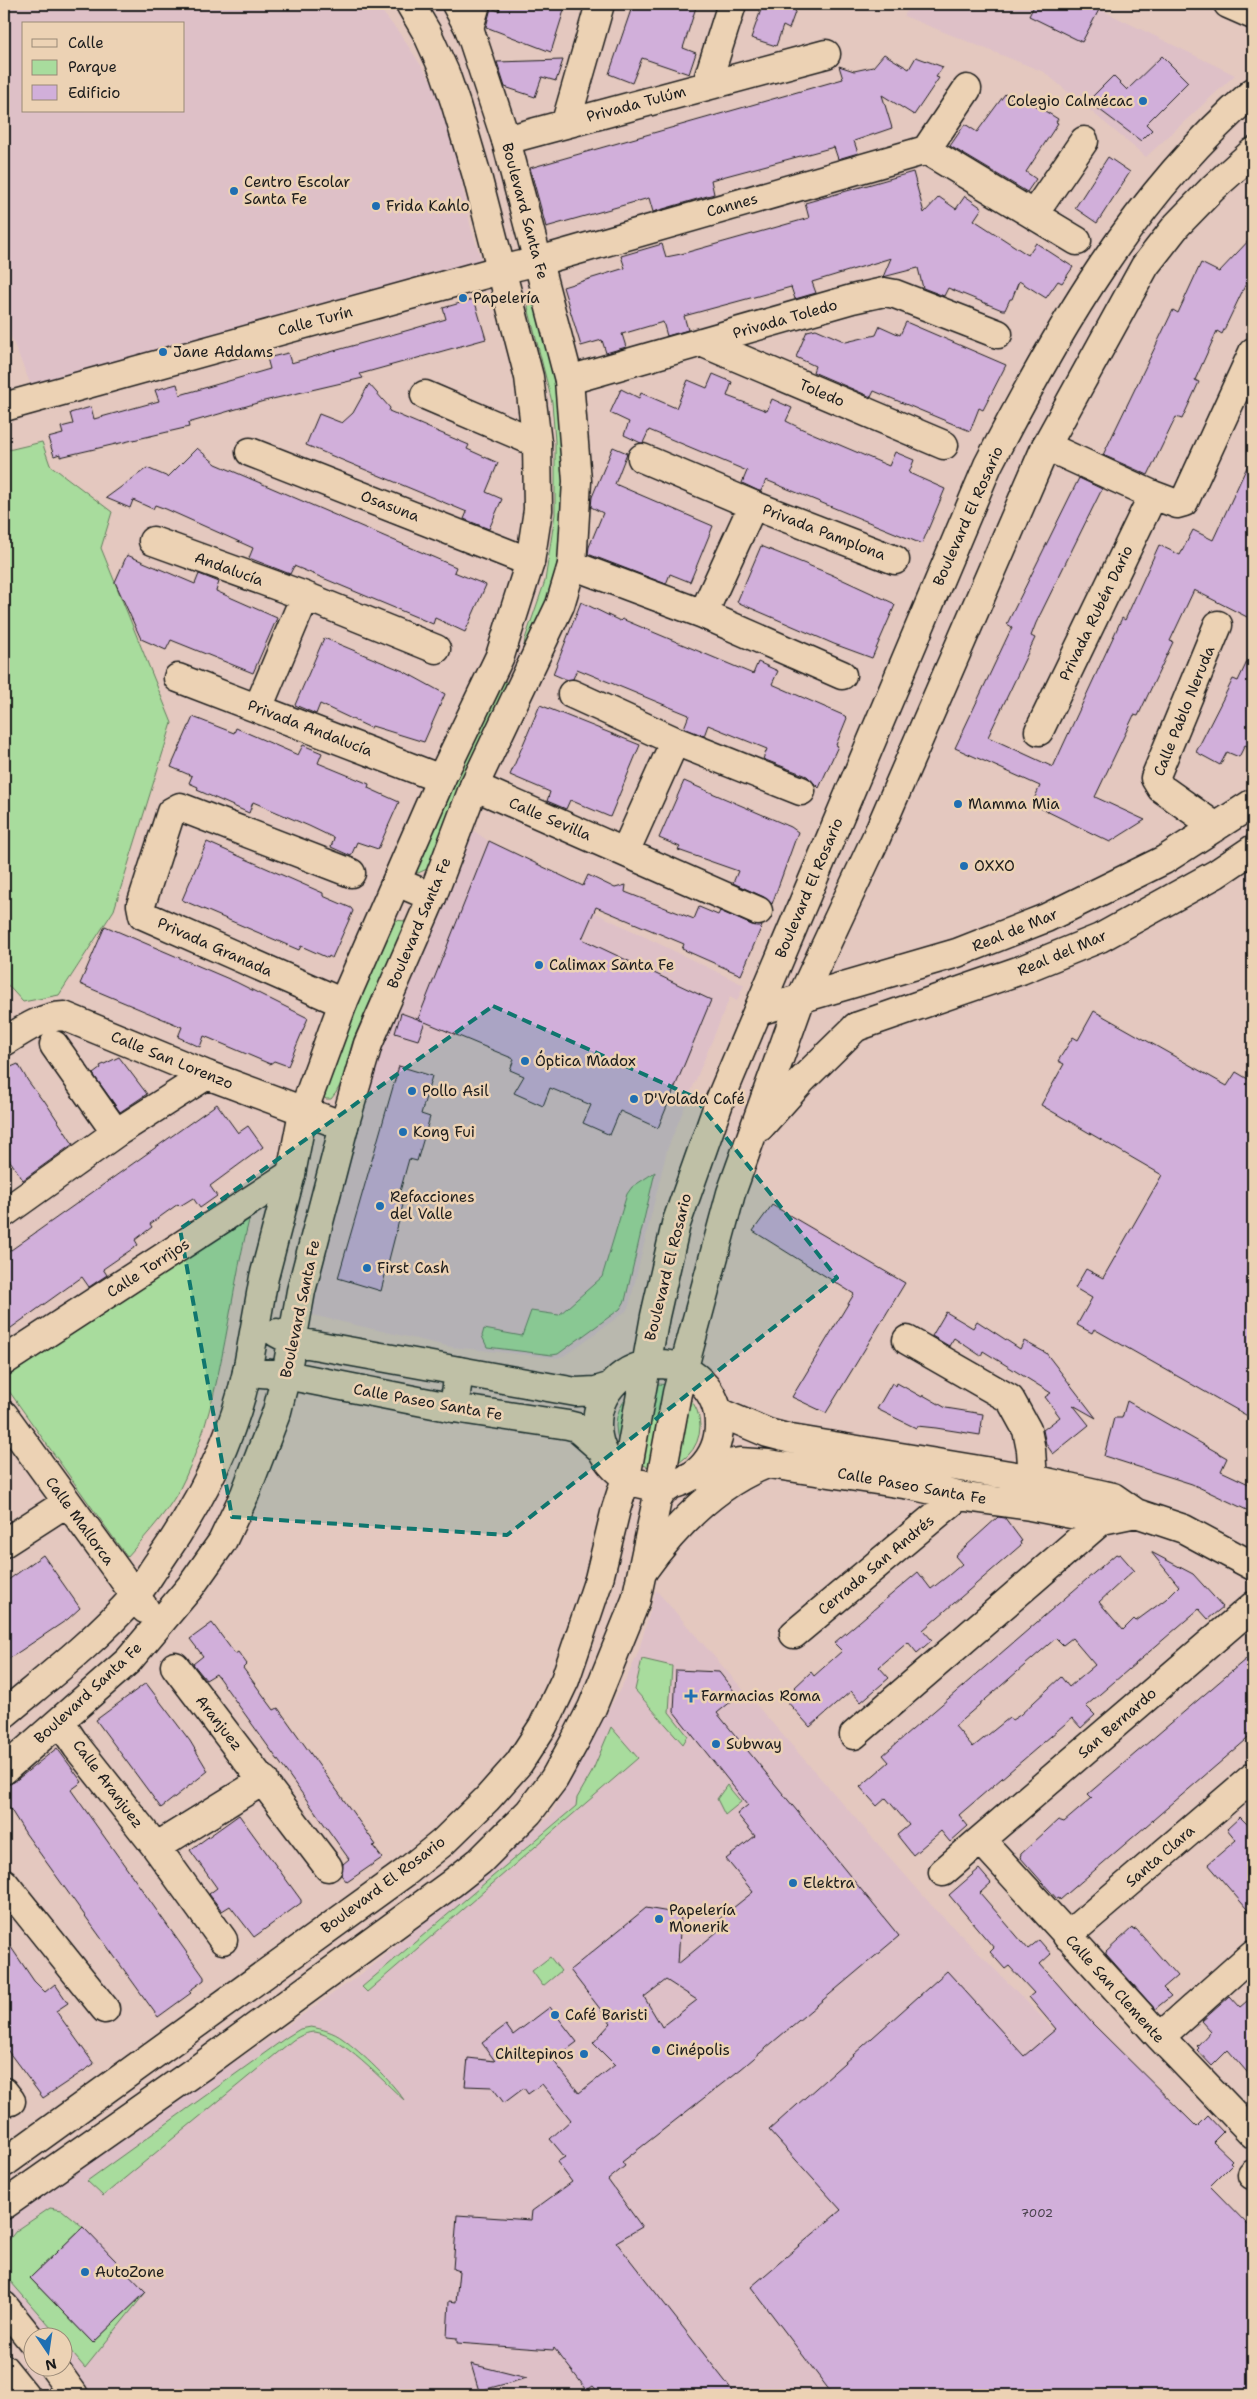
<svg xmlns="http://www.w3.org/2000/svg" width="1257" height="2399" font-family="'Shantell Sans',sans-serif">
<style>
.built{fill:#dec0c7;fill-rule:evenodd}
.green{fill:#a8dc9d;stroke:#627c5c}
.building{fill:#d1afda;stroke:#1c1c1c;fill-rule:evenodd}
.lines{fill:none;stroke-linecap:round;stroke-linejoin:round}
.minor-casing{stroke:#1c1c1c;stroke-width:31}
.major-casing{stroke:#1c1c1c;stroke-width:31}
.minor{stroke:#ecd2b4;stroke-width:28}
.major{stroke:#ecd2b4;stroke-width:28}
.marked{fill:#0f766e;fill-opacity:0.2;stroke:#0f766e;stroke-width:4;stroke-dasharray:10 6;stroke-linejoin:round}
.poi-dot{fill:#1f6fb2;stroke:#ecd2b4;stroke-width:2}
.labels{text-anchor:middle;stroke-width:5;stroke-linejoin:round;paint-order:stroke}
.number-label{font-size:12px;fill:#49414c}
.poi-label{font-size:15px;fill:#1c1c1c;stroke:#ecd2b4;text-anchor:start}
.street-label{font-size:15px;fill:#1c1c1c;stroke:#ecd2b4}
</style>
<rect width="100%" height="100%" fill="#e4c8bf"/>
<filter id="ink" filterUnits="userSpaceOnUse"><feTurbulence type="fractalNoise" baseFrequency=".02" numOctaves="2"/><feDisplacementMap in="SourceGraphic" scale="10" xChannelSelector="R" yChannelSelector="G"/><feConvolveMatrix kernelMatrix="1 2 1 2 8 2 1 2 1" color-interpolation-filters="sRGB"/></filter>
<g filter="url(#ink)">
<path class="built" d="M4,4H376L401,35L432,82L457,157L470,224L484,268L33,390L4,320ZM24,24H184V111H24Z
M911,4H1089L1235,75L1146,157L1044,72L904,16Z
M470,828L575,903L744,985L737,1001L730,997L667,1150L629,1306L626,1311L564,1356L556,1358L451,1347L312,1315L310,1307L373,1062Z
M656,1590L934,1908L1253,2230V2395H89L63,2361L62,2336H44L4,2283V2223L371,1967L550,1816L630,1671L638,1653Z"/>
<path class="green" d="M531,302L537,304L567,431L564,561L527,650L524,646L525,639L545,581L555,514V441L552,402L528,307Z
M42,442L50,465L112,512L101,548L172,723L114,910L59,995L23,1002L4,981V451Z
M504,679L506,682V687L492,724L427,869L418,873L414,871L446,794Z
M395,920L405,921L408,926C388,962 370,1000 354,1038C347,1056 345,1085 331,1099H326L322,1096L374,957Z
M655,1172L625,1301L620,1309L558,1354L552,1355L487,1347L482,1336L484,1329L522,1336L531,1311L559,1315L602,1277L627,1194L632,1187Z
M255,1198C228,1290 226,1390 185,1478C172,1508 148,1533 127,1557L4,1384V1374Z
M616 1426a42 42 0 1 1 84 0a42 42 0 1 1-84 0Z
M642,1659L672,1666L669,1712L688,1736L683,1744L635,1690Z
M611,1727L638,1758L367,1992L362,1987L576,1806L577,1798L592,1772Z
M727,1785L741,1802L725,1815L717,1799Z
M550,1957L561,1971L543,1986L532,1971Z
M311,2027C322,2029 334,2032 343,2039C362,2053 392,2082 404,2100C385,2083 340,2035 315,2032C307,2032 300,2036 293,2040L103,2196L87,2181L287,2037L300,2029Z
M50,2208L62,2210L83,2227L30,2278L93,2343L146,2292L85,2368L63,2342L62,2336H58L4,2274V2246L16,2231Z"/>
<path class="building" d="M501,4H566L551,52L486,27L491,8L499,11Z
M633,4H697L683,48L696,53L689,74L642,58L632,83L609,74Z
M763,4H798L789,29L783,26L776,46L751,38Z
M1035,4H1102L1082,42L1029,16Z
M884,54L909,69L916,57L943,67L936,77L939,78L914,115L882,95L892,128L854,141L858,153L838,159L834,147L711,180L714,194L653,212L649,198L546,227L530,168L843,79L839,66L854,71L873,67Z
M1162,56L1188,82L1146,124L1152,130L1141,141L1088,101L1113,76L1127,90Z
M563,60L556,81L542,77L535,97L505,87L497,62Z
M1005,94L1018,103L1021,98L1026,102L1027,100L1058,119L1056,122L1058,123L1026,172L1036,179L1027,192L950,146L965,124L977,132Z
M1108,157L1130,172L1097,223L1075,208Z
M913,172L924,213L939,197L956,209L965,196L982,208L974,220L1028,255L1036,243L1073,267L1062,283L1058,281L1046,298L1019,281L1012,299H1010L1005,310H1002L948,288L944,296L923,288L918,268L883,277L891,258L812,282L816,293L795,299L791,287L684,316L688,330L667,336L663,322L622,334L626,347L606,353L602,340L581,346L563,287L625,268L621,256L662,244L666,257L681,254L809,218L805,203Z
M1253,236V269L1222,334L1217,331L1195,380L1199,382L1182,419L1176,417L1148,475L1103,455L1173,310L1178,313L1201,263L1219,272Z
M474,299L486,339L360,374L363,378L264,401L188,423L189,427L60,457V454L54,456L48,438L63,434L61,427L73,424L70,413L91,407L94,419L159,401L155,390L177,384L180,395L270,369L267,358L288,353L291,363L409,330L446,319L443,308Z
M906,322L1006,365L983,410L979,408L970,431L874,391L871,397L813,372L815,366L796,357L807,331L816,329L846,342L876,335L880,326L900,335Z
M713,374L732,382L727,396L767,411L772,399L792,408L786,421L800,428L889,466L895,452L914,460L909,473L945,489L922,544L766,480L761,491H759L742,483L747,471L649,430L643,443H641L624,435L629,422L610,413L621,389L639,398L641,393L676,408L688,380L707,388Z
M369,384L390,408L389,411L469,445L467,449L498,463L486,492L502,499L489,529L464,519L467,512L306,445L319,414L342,423L353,413Z
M613,447L627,453L615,484L713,526L690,582L670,574L666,584L588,554L589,547L603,513L591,507L592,497Z
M197,448L216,464L456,567L454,572L486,585L465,632L435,618L433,624L294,566L290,574L249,558L253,548L166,509L155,505L153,509L133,500L130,508L106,498L147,468L168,477Z
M1253,454V620L1194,590L1170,641L1173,642L1138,716L1134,715L1095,797L1145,820L1110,842L1032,804L1040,786L955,748L1012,627L1007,624L1079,478L1102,489L1036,623L1031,636L1035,638L988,737L1053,767L1122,618L1125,620L1159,545L1180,555L1193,530L1213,540Z
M761,546L830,574L893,603L895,605L872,658L834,644L737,602Z
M127,555L195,584L199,574L219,582L216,591L277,618L253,673L171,640L166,650L141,639L115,582Z
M581,602L620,621L622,619L753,674L758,662L778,671L772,684L845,716L847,718L836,745L838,746L819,788L807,776L763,759L767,749L708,725L704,736L684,728L689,715L577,669L573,679L567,680L553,674Z
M324,638L403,671L445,694L424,742L372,726L371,728L320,704L316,714L295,705Z
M1253,649V749L1245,745L1239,757L1227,752L1220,765L1196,752L1233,679L1238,681Z
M540,705L640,745L610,817L570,800L566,809L547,801L550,792L510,775Z
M193,717L234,733L236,728L298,755L303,745L322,753L318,763L369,784L368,788L399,802L378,849L357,842L351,856L331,847L334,838L309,826L253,802L249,813L197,790L198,787L189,783L192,776L171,767Z
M684,781L791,827L798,832L772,904L764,897L733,883L738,871L678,850L680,847L659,838Z
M489,841L583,886L588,875L615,888L626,885L625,892L694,919L699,907L718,915L720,911L752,925L762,926L741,975L682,949L684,944L596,907L582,939L711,1000L658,1128L620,1111L610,1135L583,1123L591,1105L550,1088L543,1106L514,1093L524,1076L510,1070L514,1059L425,1022L418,1040L395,1033L401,1013L423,1021L418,1019Z
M207,842L323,893V896L351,908L353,911L332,958L329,956L328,958L301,946L299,950L182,900Z
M105,926L236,982L308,1018L288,1066L274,1061L270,1064L204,1036L200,1047L178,1037L182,1027L80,984Z
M1094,1011L1227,1086L1236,1072L1253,1082V1419L1094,1329L1092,1333L1077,1325L1092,1298L1075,1288L1086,1269L1103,1278L1162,1175L1041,1105L1064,1064L1058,1061L1073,1037L1078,1040Z
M119,1057L147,1094L120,1112L93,1074L101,1068L100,1066Z
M18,1064L28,1081L43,1101L44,1100L73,1144L23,1180L4,1152V1070Z
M399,1066L432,1076L421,1114L430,1117L417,1161L409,1159L399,1195L405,1197L381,1291L338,1278Z
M217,1104L238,1133L248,1126L263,1147L210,1186L217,1196L200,1208L193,1198L180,1206L178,1204L150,1224L152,1227L135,1240L138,1245L103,1269L107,1275L89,1287L82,1277L4,1333V1255Z
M772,1205L905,1283L826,1413L792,1397L854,1294L753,1231Z
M946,1312L973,1328L977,1321L1020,1349L1024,1341L1046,1353L1096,1418L1073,1405L1089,1425L1053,1454L1046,1444L1043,1430L1060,1417L1045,1397L1051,1393L983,1351L981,1356L954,1338L949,1346L932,1336Z
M892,1383L896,1386L897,1383L922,1397L923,1395L946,1408L983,1414L980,1435L936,1428L917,1426L916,1428L877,1409Z
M1127,1401L1227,1458L1221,1471L1253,1486V1513L1192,1484L1104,1456L1114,1418H1122Z
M998,1517L1005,1518L1022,1541L1020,1542L1021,1545L923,1630L932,1640L917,1653L908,1642L879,1667L889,1678L861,1702L851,1691L810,1727L785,1699L795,1690L794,1688L811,1672L814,1676L842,1651L834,1643L918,1572L931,1589L949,1575L962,1564L955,1556Z
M1151,1552L1193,1574L1223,1607L1208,1619L1199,1609L1086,1706L1095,1715L1081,1728L1072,1718L959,1815L968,1826L950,1842L941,1831L913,1855L897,1835L909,1825L886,1798L877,1806L860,1787L889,1762L883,1755L1116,1554L1118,1555L1120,1554L1134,1570L1099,1602L1123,1630L1134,1619L1136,1621L1166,1599L1179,1586ZM1056,1638L1063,1645L1072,1638L1095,1665L1069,1687L1061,1677L1020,1715L1012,1720L1009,1718L973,1747L955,1726Z
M43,1555L80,1608L68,1619L4,1662V1583Z
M212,1623L235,1654L238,1652L247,1664L243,1668L274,1710L278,1708L376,1845L373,1846L382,1858L347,1882L341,1875L343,1864L349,1859L324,1824L216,1674L206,1680L193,1664L203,1656L190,1639Z
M1253,1653V1734L1060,1900L1059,1898L1057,1899L1020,1857L1021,1854L1058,1820L1064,1822L1092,1798L1088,1794Z
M676,1670L719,1672L738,1696L717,1713L899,1936L741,2069L622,2162L625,2166L608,2180L642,2227L616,2242L736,2395H601L593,2386L587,2390L554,2348L553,2350L457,2343V2338L447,2337L449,2301L456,2302L459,2271L453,2269L457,2215L531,2220L532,2211L572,2182L557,2162L565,2157L550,2139L571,2120L542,2084L528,2094L524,2088L504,2103L492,2087L465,2086L468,2058L495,2061L482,2043L506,2025L513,2035L550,2007L577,2042L553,2060L579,2093L615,2065L593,2043L611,2023L570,1970L646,1908L681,1914L678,1964L723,1927L718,1920L753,1892L726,1859L755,1836L737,1814L748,1805L674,1712ZM666,1980L697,2000L662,2027L644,1997Z
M146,1683L190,1741L208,1771L161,1808L96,1720Z
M57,1748L82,1782L71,1790L204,1977V1980L189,1991L191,1993L158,2017L26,1834L4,1799V1785L14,1782Z
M239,1815L301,1900V1903L254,1937L230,1906L222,1911L209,1894L217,1888L190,1850Z
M1240,1817L1251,1828L1253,1826V1916L1208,1864L1236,1840L1227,1829Z
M979,1869L991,1883L980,1893L1028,1949L1039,1940L1051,1954L1040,1964L1092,2023L1197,2127L1208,2116L1223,2132L1213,2142L1232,2160L1230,2162L1232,2164L1210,2186L1253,2230V2395H833L751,2287L841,2210L769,2130L947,1971L1024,2056L1056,2029L1029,1997L1034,1993L1009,1966L1005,1969L990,1952L994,1948L949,1895Z
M1132,1928L1133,1930L1136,1929L1177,1976L1163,1988L1171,1996L1155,2009L1106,1954V1952Z
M4,1937L34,1981L45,1992L55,1984L68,2003L56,2011L94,2064L43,2098L5,2047L7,2045L4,2041Z
M1230,1996L1240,2007L1253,1996V2079L1228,2050L1212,2066L1197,2050L1199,2048L1197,2046L1211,2031L1202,2021Z
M83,2227L146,2292L93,2343L30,2278Z
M471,2364L527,2378L479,2391Z"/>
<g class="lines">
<defs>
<path id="minor" d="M1228,4L1253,15
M469,28L476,4
M706,86L732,4
M566,122L600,4
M506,140L826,54
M926,150L967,89
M1034,214L1084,141
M701,342L944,445
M569,380L852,299L884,292L895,294L998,334
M425,395L537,443
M4,407L500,270L539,261L926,150L1077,241
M1046,446L1153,495L1177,504L1184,502L1253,352
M250,452L530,562
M642,458L753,505L895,560
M153,541L305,596L436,649
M572,565L703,614L842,675
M703,614L753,505
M178,678L441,779
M572,694L675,741L801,791
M258,708L305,596
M1039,731L1153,495
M474,786L758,911
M1216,827L1161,788L1155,778L1218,625
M625,852L675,741
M397,882L432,897
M343,1003L143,915L141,905L171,812L180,807L351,873
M758,1011L957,953L1046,918L1164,860L1253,803
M856,1027L1021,970L1100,938L1216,874L1253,849
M4,1042C23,1030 41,1017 64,1016L207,1075L344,1126
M54,1045L116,1133
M4,1213L116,1133L207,1075
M907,1340L1010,1399L1027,1430L1031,1450L1033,1479L1031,1497
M4,1361L291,1174
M454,1408L459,1371
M718,1412L768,1433L791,1439L1033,1479L1113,1497L1136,1513L1184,1529L1253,1566
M4,1415L145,1609
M689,1477L728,1464L740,1462L769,1464L910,1485L959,1496L1030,1506L1102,1520L1136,1513
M4,1543L66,1503
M643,1571C673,1529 714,1486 762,1466
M794,1634L959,1496
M175,1666L328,1867
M4,1714C48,1677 95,1641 134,1597C144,1586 151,1572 160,1560C200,1503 232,1441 247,1372
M60,1722L77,1747L156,1847L223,1940
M854,1735L1102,1520L1108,1509
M4,1770L128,1661L191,1586L222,1542L245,1494L277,1411L286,1375
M981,1840L1160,2037L1253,2134
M156,1847L264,1780
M943,1872L1253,1606
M4,1883L105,2009
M1067,1936L1253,1777
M1160,2037L1253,1954
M4,2092L11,2101
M1252,2175L1253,2174"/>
<path id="major" d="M410,4L427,33L445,73L456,105L477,176L529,377L537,443L538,510L530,562L500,656L441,779L343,1003L303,1112L291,1174L264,1277L247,1372L286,1375L454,1408L568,1425L576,1427L601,1449
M760,1127L803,1079L856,1027
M277,1333L292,1341L576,1392L596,1391L609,1387
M597 1425a61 61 0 1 1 122 0a61 61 0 1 1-122 0Z
M286,1375L301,1291L344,1126L368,1044L432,897L474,786L560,605L572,565L577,481L569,380L506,140L469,28L456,4
M657,1500L677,1393L731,1193L801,998L876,838L1046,446L1145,266L1177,225L1213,188L1253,152
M4,2163L406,1872L442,1843L487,1799L519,1763L543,1726L565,1680L599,1579L616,1509L626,1478L655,1316L676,1224L720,1100L988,465C1059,327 1134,196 1253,92
M4,2205L202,2066L451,1884L480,1861L529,1812L554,1779L575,1741L592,1708L636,1600L657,1500L663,1490L669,1487
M4,2306L32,2341
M53,2366L74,2395
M4,2369L25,2395"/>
</defs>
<use href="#minor" class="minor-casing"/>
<use href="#major" class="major-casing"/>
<use href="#minor" class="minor"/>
<use href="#major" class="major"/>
</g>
</g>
<path class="marked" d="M493,1006L694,1097L837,1278L507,1535L232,1517L180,1229Z"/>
<g class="poi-dot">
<circle cx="1143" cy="101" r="5"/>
<circle cx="234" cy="191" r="5"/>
<circle cx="376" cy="206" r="5"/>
<circle cx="463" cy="298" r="5"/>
<circle cx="163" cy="352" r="5"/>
<circle cx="958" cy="804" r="5"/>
<circle cx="964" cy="866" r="5"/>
<circle cx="539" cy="965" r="5"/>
<circle cx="525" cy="1061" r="5"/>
<circle cx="412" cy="1091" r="5"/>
<circle cx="634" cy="1099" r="5"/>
<circle cx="403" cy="1132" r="5"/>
<circle cx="380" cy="1206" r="5"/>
<circle cx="367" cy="1268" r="5"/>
<path d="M688.5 1688.5h5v5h5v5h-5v5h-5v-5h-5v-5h5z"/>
<circle cx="716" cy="1744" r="5"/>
<circle cx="793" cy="1883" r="5"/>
<circle cx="659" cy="1919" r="5"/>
<circle cx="555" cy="2015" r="5"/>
<circle cx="656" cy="2050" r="5"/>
<circle cx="584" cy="2054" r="5"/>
<circle cx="85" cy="2272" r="5"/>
</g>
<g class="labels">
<g class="number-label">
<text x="1037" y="2217">7002</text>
</g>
<g class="poi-label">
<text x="1133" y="106" text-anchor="end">Colegio Calmécac</text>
<text x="244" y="187">Centro Escolar<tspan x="244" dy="17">Santa Fe</tspan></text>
<text x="386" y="211">Frida Kahlo</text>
<text x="473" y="303">Papelería</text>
<text x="173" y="357">Jane Addams</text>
<text x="968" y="809">Mamma Mia</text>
<text x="974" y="871">OXXO</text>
<text x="549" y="970">Calimax Santa Fe</text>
<text x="535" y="1066">Óptica Madox</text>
<text x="422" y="1096">Pollo Asil</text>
<text x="644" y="1104">D'Volada Café</text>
<text x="413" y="1137">Kong Fui</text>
<text x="390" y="1202">Refacciones<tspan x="390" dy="17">del Valle</tspan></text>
<text x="377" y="1273">First Cash</text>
<text x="701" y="1701">Farmacias Roma</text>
<text x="726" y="1749">Subway</text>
<text x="803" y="1888">Elektra</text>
<text x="669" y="1915">Papelería<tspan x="669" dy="17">Monerik</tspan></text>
<text x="565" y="2020">Café Baristi</text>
<text x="666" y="2055">Cinépolis</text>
<text x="574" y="2059" text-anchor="end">Chiltepinos</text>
<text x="95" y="2277">AutoZone</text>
</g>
<g class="street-label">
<text transform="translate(636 104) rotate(-15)" y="5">Privada Tulúm</text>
<text transform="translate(732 205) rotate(-16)" y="5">Cannes</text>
<text transform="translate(525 211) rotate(75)" y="5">Boulevard Santa Fe</text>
<text transform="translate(785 319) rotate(-16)" y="5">Privada Toledo</text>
<text transform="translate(315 321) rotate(-15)" y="5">Calle Turín</text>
<text transform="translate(822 393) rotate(23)" y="5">Toledo</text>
<text transform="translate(390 506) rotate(21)" y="5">Osasuna</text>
<text transform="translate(968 516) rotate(-66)" y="5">Boulevard El Rosario</text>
<text transform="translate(824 532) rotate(21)" y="5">Privada Pamplona</text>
<text transform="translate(229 569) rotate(20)" y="5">Andalucía</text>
<text transform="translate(1096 613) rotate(-64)" y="5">Privada Rubén Dario</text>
<text transform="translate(1184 711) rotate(-68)" y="5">Calle Pablo Neruda</text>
<text transform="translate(310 728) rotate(21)" y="5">Privada Andalucía</text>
<text transform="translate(550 819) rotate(23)" y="5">Calle Sevilla</text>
<text transform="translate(809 888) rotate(-67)" y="5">Boulevard El Rosario</text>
<text transform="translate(419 923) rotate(-67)" y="5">Boulevard Santa Fe</text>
<text transform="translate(1015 930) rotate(-22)" y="5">Real de Mar</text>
<text transform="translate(215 947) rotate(24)" y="5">Privada Granada</text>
<text transform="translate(1062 953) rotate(-23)" y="5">Real del Mar</text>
<text transform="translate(172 1060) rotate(22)" y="5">Calle San Lorenzo</text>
<text transform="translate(668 1267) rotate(-76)" y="5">Boulevard El Rosario</text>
<text transform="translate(148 1268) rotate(-33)" y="5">Calle Torrijos</text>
<text transform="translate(300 1309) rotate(-78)" y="5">Boulevard Santa Fe</text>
<text transform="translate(428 1402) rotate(10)" y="5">Calle Paseo Santa Fe</text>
<text transform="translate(912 1486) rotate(10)" y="5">Calle Paseo Santa Fe</text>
<text transform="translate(80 1521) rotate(54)" y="5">Calle Mallorca</text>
<text transform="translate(876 1565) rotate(-40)" y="5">Cerrada San Andrés</text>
<text transform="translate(88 1693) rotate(-43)" y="5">Boulevard Santa Fe</text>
<text transform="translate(219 1723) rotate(52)" y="5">Aranjuez</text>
<text transform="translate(1117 1723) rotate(-41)" y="5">San Bernardo</text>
<text transform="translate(108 1784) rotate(53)" y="5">Calle Aranjuez</text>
<text transform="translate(1160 1856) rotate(-41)" y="5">Santa Clara</text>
<text transform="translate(383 1885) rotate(-37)" y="5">Boulevard El Rosario</text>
<text transform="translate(1115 1989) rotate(48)" y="5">Calle San Clemente</text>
</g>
</g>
<rect width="1257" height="2399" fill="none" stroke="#ecd2b4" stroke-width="20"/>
<rect x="10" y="10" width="1237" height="2379" fill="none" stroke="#1c1c1c" stroke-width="2" filter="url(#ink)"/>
<rect x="22" y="22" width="162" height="90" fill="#ecd2b4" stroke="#998977"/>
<rect x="32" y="39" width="25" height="8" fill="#ecd2b4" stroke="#998977"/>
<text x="68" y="48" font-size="15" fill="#1c1c1c">Calle</text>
<rect x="32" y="60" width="25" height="15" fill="#a8dc9d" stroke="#998977"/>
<text x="68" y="72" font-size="15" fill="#1c1c1c">Parque</text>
<rect x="32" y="85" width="25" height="15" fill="#d1afda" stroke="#998977"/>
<text x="68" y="98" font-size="15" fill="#1c1c1c">Edificio</text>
<g transform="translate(48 2352) rotate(167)"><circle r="24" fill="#ecd2b4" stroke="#998977"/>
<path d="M0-4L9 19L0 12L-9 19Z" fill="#1f6fb2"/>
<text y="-8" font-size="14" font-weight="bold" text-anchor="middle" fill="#1c1c1c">N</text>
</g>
</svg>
